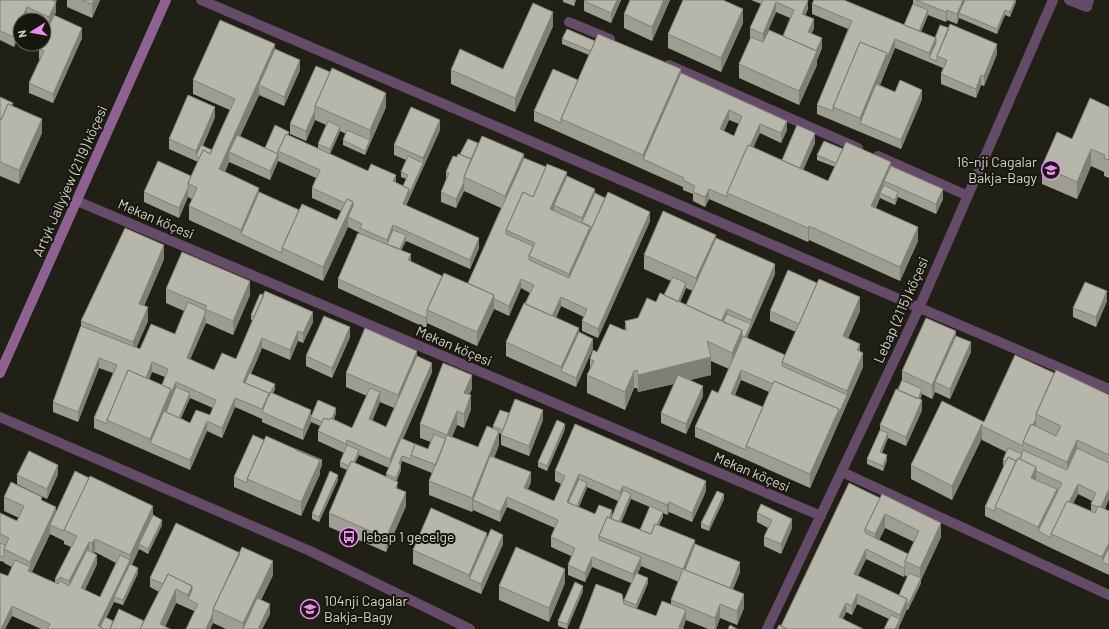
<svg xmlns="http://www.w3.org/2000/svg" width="1109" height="629" font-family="Barlow,sans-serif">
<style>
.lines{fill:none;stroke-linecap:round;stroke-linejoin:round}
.street{stroke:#664b68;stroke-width:10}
.secondary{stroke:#8e6290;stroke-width:10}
.wall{fill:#9d9d92;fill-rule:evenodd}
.shaded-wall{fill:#807f77}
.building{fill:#b7b6aa;stroke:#807f77;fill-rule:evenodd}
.labels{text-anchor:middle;stroke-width:4;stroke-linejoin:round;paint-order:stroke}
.poi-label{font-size:14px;fill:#d3d3cd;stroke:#18170e;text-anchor:start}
.street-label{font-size:14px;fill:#d3d3cd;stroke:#18170e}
</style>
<rect width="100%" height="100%" fill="#212017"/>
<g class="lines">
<path class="street" d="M201,0L1109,389
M1069,0L1087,7L1089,0
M569,22L610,39
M669,65L858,148
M878,156L968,196
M77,201L821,516
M0,417L310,551L470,629
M842,472L1109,595
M767,629L919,308L1053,0"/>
<path class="secondary" d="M0,373L166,0"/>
</g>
<path class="wall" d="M0,0L56,2V12L54,16L82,38L53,103L29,93V83L40,59H39V49L49,26L44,24V20H35L27,16L20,20V33L14,47L0,40Z
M67,0H100L92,18L67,7Z
M563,0H576L574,6L563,2Z
M621,0L611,23L584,11V1Z
M670,0L652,41L624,28V14Z
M751,0H808V9L805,15L814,28L811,34L822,48L817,60V65L799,105L739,78V64L751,38H750V28L761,4ZM776,12L790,18L783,36L763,42Z
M913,0H1016V2L1010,17L1005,15L997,34L959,18L957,24L947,20L946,22L928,15L921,32L935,38L997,54L984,86L981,85L976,98L941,84V74L943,68L895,48L880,85L895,92L922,99L901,149L817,114V105L848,29L812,14V4L904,25L913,4Z
M729,3L743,23L721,72L668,48V34Z
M553,26L515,112L451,84V70L503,69Z
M562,39L595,41L681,73L787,130L781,143L760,133L753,147L782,160L815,143L803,170L828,181L835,167L817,160V155L843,149L891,166L943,199L936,214L898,197L895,205L880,198L876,208L918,241L900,281L809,240L808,242L709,199L705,207L693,201V194L683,190V187L534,121V111L578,80L589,55L562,44ZM729,120L739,124L734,136L724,131Z
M275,49L300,70L284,106L259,95L240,136L265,148L289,136L318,149V144L326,125L315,120L306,141L290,134V124L316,66L386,107L365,155L343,145V140L346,134L340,131L330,154L368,171L403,186L406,179L401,177V172L406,160L394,155V145L440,130L406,205L479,248L470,269L406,241L401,250L411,262L442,276L468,283L501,208L464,191L456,208L441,202V192L446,180V172L457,157L478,143L524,158L567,176L595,193L650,221L598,338L582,331V321L584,317L561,306L556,318L579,332L593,348L576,387L506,356V342L530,293L521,288L509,316L494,309L477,346L427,323L426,328L338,288V279L360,234V233L348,227L323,281L189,220V206L192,199L188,197L179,218L144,202V192L191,176L198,162L169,149V139L215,117L203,146L212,150L230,110L193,94V80ZM278,161L316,178L312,188V198L341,211L337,220L299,210L259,192L225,172L229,162L270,180Z
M0,97L13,106L42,133L19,184L0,176Z
M1109,107V178L1104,176V172L1091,166L1077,199L1042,184V166Z
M716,239L775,274L747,338L785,355L796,332L770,321V311H860L848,338L860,351L863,367L810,488L695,437V427L718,393L729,369L711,361V375L690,380L703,396L686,434L661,423V413L674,384L638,392L637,388H634L625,410L587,393V375L590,370V359L625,330V321L638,318L656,302L664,295L671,281L644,269V255ZM686,288L693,291L686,305L680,302ZM741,380L769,392L763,407L735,395Z
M164,259L144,306L148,321L136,347L140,349L175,334L184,311L166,303V289L250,295L233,335L206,323L190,359L214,370L236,359L253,321L251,320V315L313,322L303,343L298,341L290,360L262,348L251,374L275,389L273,393L311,415L336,413L334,419L352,428L367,396L346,387V373L417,356L432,372L403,439L428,449L431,442L420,438V424L472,389L469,394L471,409L464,428L457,425L452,437L478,447L493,429V426L509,413L543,420L529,456L501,445V434L499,433V445L494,458L531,482L528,489L554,501L561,484L555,481V471L575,424L706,491L692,522L669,512L667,515L663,513V517L659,525L695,544L740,572L733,589L744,608L737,625L720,618L716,629H708L686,620L579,629L624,602V600L631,583L592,567L585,582L568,575V565L571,556L551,547V537L555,528L507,507L500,522L473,510L472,512L429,495V481L432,473L402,461L401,465V470L396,482L398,489L406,506L386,552L329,527V513L347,470L340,467V462L344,453L318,441V431L320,426L311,422L303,440L262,422V419L235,407L222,438L207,431L190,470L94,428V418L113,373L99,368L78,422L53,412V402L81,326V321ZM152,372L165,377L162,385L149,379ZM190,398L213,408L210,415L190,423L181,418ZM380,402L394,408L386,427L372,420ZM359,455L389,468L386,474V477L355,463ZM587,487L618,501L612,515L595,514L579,507ZM631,499L650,507L640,530L621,523ZM641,566L679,582L671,600V605L656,616L637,609L648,583L638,573Z
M1107,301L1096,327L1073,317V308Z
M956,336L971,352L950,399L935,392L932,399L922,394L920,400L922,410L906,446L888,438L882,453L887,460L883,471L867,464V459L880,430V425L902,380V371Z
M350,337L332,378L306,366V356Z
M1054,373L1109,395V499L1105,509L1109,511V575L1051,548L985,516V507L1004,466L1003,465V460L1006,452L982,440V438L952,500L911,479V465L984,422ZM1078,494L1092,501L1091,504V511L1073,503Z
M565,429L547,471L538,467V462Z
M322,465L320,470V474L301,516L234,487V477Z
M58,474L47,499L17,484V475Z
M338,480L319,522L312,519V514Z
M849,483L941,537L921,580V583L908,610L907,609L898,629H884L889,619L857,604L852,615L846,612L843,619L781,626ZM885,528L914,542L908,554L879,540ZM866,559L904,577L905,575L907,577L899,595L858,576Z
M4,497L42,500L56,511L153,515L162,525L148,554L139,549L132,565L138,573L123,605L114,602L106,618L113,621H144L159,592L150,587V578L273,575L261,600L270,614L262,629H226L213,623L210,629L194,611L176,603L165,627L170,629H41L12,616L5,629H0L8,576L12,567L4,563V562L0,561V513L17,521L19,518L4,511ZM50,534L64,541V544L71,547L55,579V583L32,572ZM95,552L116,563L100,597L85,590L97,564L94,553Z
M724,499L709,531L701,528V523Z
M757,513L792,528L781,554L764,546V537L768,528L757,522Z
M503,544L481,594L413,564V550Z
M565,583L549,622L499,600V586Z
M583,591L567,629L558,626V621Z"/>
<path class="shaded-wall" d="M52,0H57L56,2V12L49,26V17Z
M94,0H100L92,18V4Z
M574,0H576L574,6Z
M617,0H621L611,23V13Z
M664,0H670L652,41V27Z
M808,0V9L802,23V14Z
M963,0H967L959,13V18L957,24V14Z
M1015,0H1016V2L1010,17V12Z
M776,2V12L763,43V34Z
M27,7V16L26,20H21Z
M743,9V23L721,72V58Z
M928,10V15L917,40V35Z
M947,10V20L946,22V12Z
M1005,10V15L997,34V29Z
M553,12V26L515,112V98Z
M814,19V28L808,42V32Z
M20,23V33L14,47V37Z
M82,28V38L53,103V94Z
M822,38V48L817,60V65L799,105V91Z
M936,38V48L929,58V63V53Z
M895,39V48L863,124L860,123V118L887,53Z
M275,44V58L259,85V95L232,154L229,152V162L219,183V169Z
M997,44V54L984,86V76Z
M300,60V70L284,106V97Z
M681,69V83L643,159V155Z
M981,75V85L976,98V89Z
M922,90V99L901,149V140Z
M386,93V107L365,155V151L370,140V130Z
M215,107V117L198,157L196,156V151Z
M315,110V120L306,141V131Z
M729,110V120L720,139V129Z
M42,119V133L19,184V170Z
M440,120V130L423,168V158Z
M787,121V130L781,143V133Z
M760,124V133L732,195L729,194Z
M340,127V132L330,154V149Z
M815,133V143L798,182V172Z
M1091,149V166L1077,199V182Z
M278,154V161L270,180V171Z
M524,154V168L505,210V196Z
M891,162V176L884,181V190L880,193V198L871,220V206Z
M423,163V168L403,213V204L409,189Z
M567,172V186L554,205V215L550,209Z
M396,175V185L393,181Z
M464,182V191L456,208V199Z
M188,188V197L179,218V208Z
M259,188V202L241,234V230Z
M595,189V198L582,222V218Z
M709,189V199L705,207V197Z
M943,189V199L936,214V204Z
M898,192V197L895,205V200Z
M353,202V216L348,217V227L323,281V267Z
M650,212V221L598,338V329Z
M393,225V235L387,248V240Z
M809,226V240L808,242V228Z
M590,227V240L569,288V274Z
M918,227V241L900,281V267Z
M406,235V240L398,258V253Z
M716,235V249L696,292V278Z
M479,238V248L470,269V260Z
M164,245V259L139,318V304Z
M411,254V263L408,260Z
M775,264V274L745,342V337L751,324V320Z
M521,279V288L509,316V306Z
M250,281V295L233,335V321Z
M686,283V288L676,312V307Z
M1107,291V301L1096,327V317Z
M494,295V309L477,346V332Z
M561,297V306L551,329V319Z
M860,297V311L843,350V336Z
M148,307V321L133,356V342Z
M727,309V318L721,327V322Z
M313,312V322L303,343V333Z
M205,314L206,323L187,367V358Z
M427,314V323L426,328V318Z
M350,327V337L332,378V368Z
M579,328V342L561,371V367Z
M742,330V348L732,370V353Z
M298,331V341L290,360V350Z
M956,331V345L935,382V392L932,399V385Z
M262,338V348L245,388L243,382Z
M593,339V348L576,387V378Z
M971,342V352L950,399V389Z
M860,344V357L857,350Z
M417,351V365L398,409V395Z
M863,353V367L810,488V474L839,409L847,395V391Z
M711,357V375L638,392V375Z
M99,358V368L78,422V412Z
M152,362V372L145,391V382Z
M432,363V372L390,468V459Z
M741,370V380L731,403V394Z
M634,371V388L625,410V392Z
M472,375V389L464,406V393Z
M176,382V392L150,443V439L171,389Z
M275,384V389L264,413L262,412V419V409L269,393Z
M703,386V396L686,434V424Z
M922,389V394L917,408V403Z
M380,392V402L369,429V419Z
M190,393V398L177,427V422Z
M471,395V409L464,428V414Z
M235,398V407L222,438V428Z
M922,400V410L906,446V437Z
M336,408V413L329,430V425Z
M311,410V422L303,440V430Z
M543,410V420L529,456V446Z
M457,411V425L447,449V435Z
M1036,418V432L1025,443Z
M207,421V431L190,470V460Z
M565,424V429L547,471V466Z
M982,424V438L952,500V486Z
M499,431V445L476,502L473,500V510L472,512V498Z
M888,433V438L880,457V452Z
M347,440V450L346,453V444Z
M1077,440V458L1067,480V462Z
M359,450V455L351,472V467Z
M887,455V460L883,471V466Z
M402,456V461L399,469V464Z
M320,460H322V465L320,470V474L301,516V502Z
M58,465V474L47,499V489Z
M401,465V470L396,483V478Z
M1036,467V481L1031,478Z
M531,472V482L524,497V488Z
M579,474V484L568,507L567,502Z
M338,475V480L319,522V517Z
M706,481V491L692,522V513Z
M587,483V488L575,515V510Z
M1078,484V494L1057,536L1053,535Z
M623,486V495L620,502V492Z
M1057,489V503L1038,531V527Z
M1109,489V499L1100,518V509Z
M406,492V506L386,552V538Z
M631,494V499L616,535V530Z
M724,494V499L709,531V527Z
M507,497V507L500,522V512Z
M669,502V512L667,515V505Z
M153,506V520L139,544V549L116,597H114V602L101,629L98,626L130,560V555Z
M56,507V521L50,525V534L28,580V571L30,567V562Z
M612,510V520L601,537Z
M663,512V517L650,545V541Z
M885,514V528L875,548V534Z
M792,519V528L781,554V544Z
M162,520V525L148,554V549Z
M941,523V537L921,580V583L908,610V605L920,581V568Z
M487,533V547L469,579V575Z
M503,535V544L481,594V584Z
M95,539V552L92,557V543Z
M695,540V554L683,574V569Z
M89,542V556L69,595V581Z
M1109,543V557L1102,562V557Z
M866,549V559L854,584V574Z
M97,555V564L81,598V588Z
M592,557V567L585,582V573Z
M641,557V566L633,583V574Z
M273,561V575L247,629H243V623Z
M740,562V572L728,602V592Z
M905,566V575L904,577V568Z
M138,568V573L123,605V600Z
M565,569V583L549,622V608Z
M648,578V583L636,610V605Z
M192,586V600L188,599V609V595Z
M583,586V591L567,629V624Z
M176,589V603L164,629L160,624Z
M744,594V608L737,625V611Z
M857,594V604L852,615V606Z
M907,599V609L898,629H895L900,619V615Z
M846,603V612L839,627V617Z
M270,604V614L262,629H258Z
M720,604V618L716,629H715V618Z
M12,606V616L5,629H1Z
M686,610V620L683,629L679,627Z
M213,613V623L210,629H206Z"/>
<path class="building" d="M0,0H52L56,2L49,17L27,7L21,20H20V23L14,37L0,31Z
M82,0H94L92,4Z
M585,0H617L611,13L584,1Z
M630,0H664L652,27L624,14Z
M683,0H723L743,9L721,58L668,34Z
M763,0H808L802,14L814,19L808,32L822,38L816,51L783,36L794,10L776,2L763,34L750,28Z
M814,0H844L936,38L929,53L895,39L887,58V53L860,42L833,107V111L817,105L852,21L812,4Z
M916,0H963L957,14L947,10L946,12Z
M965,0H1015L1010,12L1005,10L997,29L959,13Z
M533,3L553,12L515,98L451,70L460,49L503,69Z
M913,4L928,10L919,31L904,25Z
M54,15L82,28L53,94L29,83L44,51L39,49L41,44H44V37Z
M220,20L275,44L219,169L259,188L241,230L189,206L197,188L188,183L203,150L210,154L235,99L193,80Z
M950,24L997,44L984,76L981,75L976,89L941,74L947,60L937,56Z
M940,25L949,28L937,56V61L929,58L936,43V38H935Z
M567,29L595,41L591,51L562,39Z
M769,30L817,51L799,91L739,64L751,37L763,42Z
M598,34L681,69L643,155L561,119Z
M860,42L887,53L860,118L833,107Z
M275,49L300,60L284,97L259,85Z
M316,66L330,72L315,106V110L306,131L290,124Z
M332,68L386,93L370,130L315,106Z
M553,69L578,80L561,119V123L534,111Z
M681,73L787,121L781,133L760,124L750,146L748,145L727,193V197L709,189L705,197L693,192L695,186L683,180L684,178L643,159ZM729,110L742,116L734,136L720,129Z
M900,80L922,90L901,140L860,123L876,84L895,92Z
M188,95L215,107L196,151L169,139Z
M0,97L13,103L12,105L8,104L1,120H0Z
M1090,98L1109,107V160L1104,158L1105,155L1091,149L1077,182L1042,166L1057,132L1072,139Z
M8,104L42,119L19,170L0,162V120H1Z
M411,107L440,120L423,158L394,145Z
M328,121L340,127L330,149L318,144Z
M275,125L289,132L288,135L286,134L278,151V158V154L265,148Z
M797,125L815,133L800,168L782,160Z
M347,130L370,140L365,151L343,140Z
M286,134L368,171L371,164L396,175L393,181L409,189L403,204L479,238L470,260L393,225L387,240L360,228L362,224L348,217L353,206V202L347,199L345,203L312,188L320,170L278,151Z
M237,135L278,154L270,171L229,152Z
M482,136L524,154L505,196L464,177Z
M468,139L478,143L471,159L460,154Z
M824,141L843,149L836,163L817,155Z
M846,142L891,162L871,206L918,227L900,267L809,226L808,228L727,193L748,145L828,181Z
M201,145L212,150L210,154L203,150L199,158L196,156Z
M458,154L471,159L464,177V182L456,199L441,192L449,173L446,172L453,156L457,157Z
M408,156L423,163L409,194V189L403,186L408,175L401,172Z
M524,158L546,167L533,197L523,192L506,230V234L533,246L529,256V260L569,278L608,192L650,212L598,329L582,321L587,309L561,297L552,316L525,304L534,285L521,279L509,306L494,299V295L468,283Z
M158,161L191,176L188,183V188L179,208L144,192Z
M547,164L567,172L550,209L590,227L569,274L529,256L535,243L506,230L523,192L533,197Z
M891,166L943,189L936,204L884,181Z
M567,176L595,189L582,218L554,205Z
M884,185L898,192L895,200L880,193Z
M259,192L299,210L282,248V253L241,234Z
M595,193L605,198L592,227L582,222Z
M347,199L353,202L323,267L282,248L302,204L337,220Z
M663,211L716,235L696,278L644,255Z
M125,228L164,245L139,304L148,307L133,342L81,321Z
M393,230L406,235L400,249L387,244Z
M358,233L411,254L408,260L442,276L427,310V314L426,318L338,279Z
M716,238L775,264L751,320L727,309L721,321L686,305Z
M182,252L250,281L233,321L205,309L207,306L166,289Z
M788,270L817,283L799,324L770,311Z
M444,273L494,295L477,332L427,310Z
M673,277L686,283L678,302L664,295Z
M819,279L860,297L843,336L860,344L857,350L863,353L847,391L782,362Z
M1085,282L1107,291L1096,317L1073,308Z
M265,291L313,312L303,333L298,331L290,350L262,338L243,382L269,393L262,409L235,398L222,428L207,421L190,460L150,443L164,411L190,423L196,410L210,415L216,400L176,382L171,393V389L162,385L168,369L152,362L146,378L128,370L107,420V424L94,418L117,365L99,358L78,412L53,402L81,326L140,349L151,324L175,334L188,302L205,310V314L187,358L214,370L222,353L236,359Z
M660,293L742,330L732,353L707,341L711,357L638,375L637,370L634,371L625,392L587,375L594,361L590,359L593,350L597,352L610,324L624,330H627L625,321L638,318L647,298L656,302Z
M260,294L264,295L254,317L251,315Z
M524,303L579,328L561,367L506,342Z
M727,314L751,324L745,337L742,336V330L723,322Z
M324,316L350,327L332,368L306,356Z
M926,318L956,331L932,385L902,371Z
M365,328L417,351L398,395L346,373Z
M579,332L593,339L576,378L561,371Z
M743,336L785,355L782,362V366L847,395L839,413V409L774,381L773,384L741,370L731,394L763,407L746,446V450L695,427L712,390L718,393Z
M956,336L971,342L950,389L935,382Z
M1015,355L1054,373L1036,414V418L1033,425L1031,424L1023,442V446L982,426V424L952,486L911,465L942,401L984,422Z
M417,356L432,363L390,459L347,440L346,444L318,431L324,418L329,420L330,418L352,428L370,388L380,392L369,419L386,427Z
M443,363L472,375L464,393L471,395L464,414L457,411L447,435L420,424Z
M128,370L171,389L150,439L107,420Z
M1056,370L1109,395V455L1077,440L1067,462L1023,442L1031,424L1056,436L1061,426L1036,414Z
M249,373L275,384L269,396V393L245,383Z
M678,375L703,386L686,424L661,413Z
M902,380L922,389L918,399L898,390Z
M774,381L839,409L810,474L746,446Z
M176,387L190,393L179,418L166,412Z
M896,389L922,400L906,437L880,425Z
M270,392L311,410L303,430L262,412Z
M515,399L543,410L529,446L501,435Z
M318,400L336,408L332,419L330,418L329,420L324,418L322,422L311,417Z
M500,410L509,413L503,430L493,426Z
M557,420L565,424L547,466L538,462Z
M575,424L706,481L692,513L669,502L667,505L623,486L620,492L579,474L567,502L595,514L599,505L612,510L609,518L607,517L599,536V540L641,557L633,574L592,557L585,573L568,565L575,548L551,537L558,520L507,497L500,512L473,500L490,456L531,472L524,488L554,501L565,476L555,471Z
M487,426L499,431L472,498L429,481L447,435L478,447Z
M880,430L888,433L880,452L887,455L883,466L867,459Z
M434,434L446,439L436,465L411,455L415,444L428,449Z
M253,435L264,440L247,479V483L234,477Z
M266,436L320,460L301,502L247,479Z
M401,438L417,445L415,444L411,455V459L402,456L399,464L401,465L396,478L386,474Z
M347,445L359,450L354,462L351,461L349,466L340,462Z
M1008,448L1022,454L1020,459L1018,458L1016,461L1008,457L1006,461L1003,460Z
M1077,448L1109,463V489L1101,507L1098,506V507L1091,504L1096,493L1078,484L1069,502L1067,501L1051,534V538L1038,531L1062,483L1036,471V467L1020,459L1023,450L1067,470Z
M296,450V449L322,460L320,465V460Z
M29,451L58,465L47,489L17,475Z
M1008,457L1016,461L995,507V511L985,507Z
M1018,458L1036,467L1031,478L1057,489L1038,527L995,507Z
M351,461L398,482L396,488L406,492L386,538L329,513Z
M75,471L89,478L64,530V531L50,525Z
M330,471L338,475L319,517L312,514Z
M90,476L153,506L130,555L95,539L92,543L89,542L69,581L60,577L58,580L55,579L77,536L64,530Z
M579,479L587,483L577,506L568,503Z
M11,482L42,497L41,500L56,507L30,562L4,549L9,538L0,534V513L17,521L24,506L4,497Z
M849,483L880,498L865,529V533L908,554L905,561V566L904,568L866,549L854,574L907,599L900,615L857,594L852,606L846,603L839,617L863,629H788L781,626Z
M623,490L631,494L619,522L611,519Z
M717,491L724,494L709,527L701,523Z
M882,494L941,523L920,568L905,561L919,531L885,514L875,534L865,529Z
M1067,501L1095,513L1098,506L1109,511V543L1102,557L1051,534Z
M761,504L792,519L781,544L764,537L772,520L757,513Z
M650,506L663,512L657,525L655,524L651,534L640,530Z
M431,508L487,533L469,575L413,550Z
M153,515L162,520L148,549L139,544Z
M607,517L651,534L655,524L695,540L683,569L599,536Z
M176,523L240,553L213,609V613L206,629H186L198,604L188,599L192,590V586L168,574L163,584L150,578Z
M491,529L503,535L481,584L469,579Z
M0,543L5,545L4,549V557L0,556Z
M695,544L740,562L730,588L685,570Z
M242,547L273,561L243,623L213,609Z
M516,547L565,569L549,608L499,586Z
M1109,547V565L1102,562Z
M87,550L97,555L81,588L100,597L120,555L130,560L98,626L104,629H47L50,624L12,606L1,629H0V573L8,576L15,560L30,567L28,571L58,584L60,581L69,586Z
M130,564L138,568L123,600L114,597Z
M683,569L744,594L737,611L720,604L715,618L671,600Z
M636,573L648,578L636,605L624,600Z
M909,573L921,578L908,605L907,604V599L899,595Z
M168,574L192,586L188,595L176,589L160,624L170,629H140Z
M575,582L583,586L567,624L558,621Z
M596,584L622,594L624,604L656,616L662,601L686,610L679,627L684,629H579Z
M257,598L270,604L258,629H243Z
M119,609L144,621L140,629H110Z
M891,615L900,619L895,629H884Z
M105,617L113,621L110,629H104L100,627Z
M730,625L737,629H728Z
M779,625L788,629H777Z"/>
<defs>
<symbol id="school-ring" viewBox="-11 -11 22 22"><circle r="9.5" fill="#18170e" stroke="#ef8bf7" stroke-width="1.5"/><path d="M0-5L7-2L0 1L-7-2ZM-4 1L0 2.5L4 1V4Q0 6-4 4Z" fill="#ef8bf7"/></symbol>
<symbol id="bus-ring" viewBox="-11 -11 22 22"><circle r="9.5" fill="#18170e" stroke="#ef8bf7" stroke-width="1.5"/><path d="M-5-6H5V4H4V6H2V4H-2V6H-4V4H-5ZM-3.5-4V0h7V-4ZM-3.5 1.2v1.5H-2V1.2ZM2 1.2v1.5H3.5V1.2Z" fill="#ef8bf7"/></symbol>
</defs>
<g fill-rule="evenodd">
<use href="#school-ring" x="1040" y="159" width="22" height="22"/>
<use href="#bus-ring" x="338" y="526" width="22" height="22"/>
<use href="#school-ring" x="299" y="598" width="22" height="22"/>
</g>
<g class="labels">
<g class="poi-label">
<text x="1037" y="167" text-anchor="end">16-nji Cagalar<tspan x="1037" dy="16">Bakja-Bagy</tspan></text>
<text x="363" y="542">lebap 1 gecelge</text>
<text x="324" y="606">104nji Cagalar<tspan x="324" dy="16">Bakja-Bagy</tspan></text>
</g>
<g class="street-label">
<text transform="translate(70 181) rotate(-66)" y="5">Artyk Jallyýew (2119) köçesi</text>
<text transform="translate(156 219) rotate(23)" y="5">Mekan köçesi</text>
<text transform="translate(901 310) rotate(-66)" y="5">Lebap (2115) köçesi</text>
<text transform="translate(454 346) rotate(23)" y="5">Mekan köçesi</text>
<text transform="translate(752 472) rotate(23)" y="5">Mekan köçesi</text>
</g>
</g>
<g transform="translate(32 32) rotate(259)"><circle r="19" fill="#18170e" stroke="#63625a"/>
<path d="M0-3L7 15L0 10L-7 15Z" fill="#ef8bf7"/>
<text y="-6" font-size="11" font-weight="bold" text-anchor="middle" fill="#d3d3cd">N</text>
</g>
</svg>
